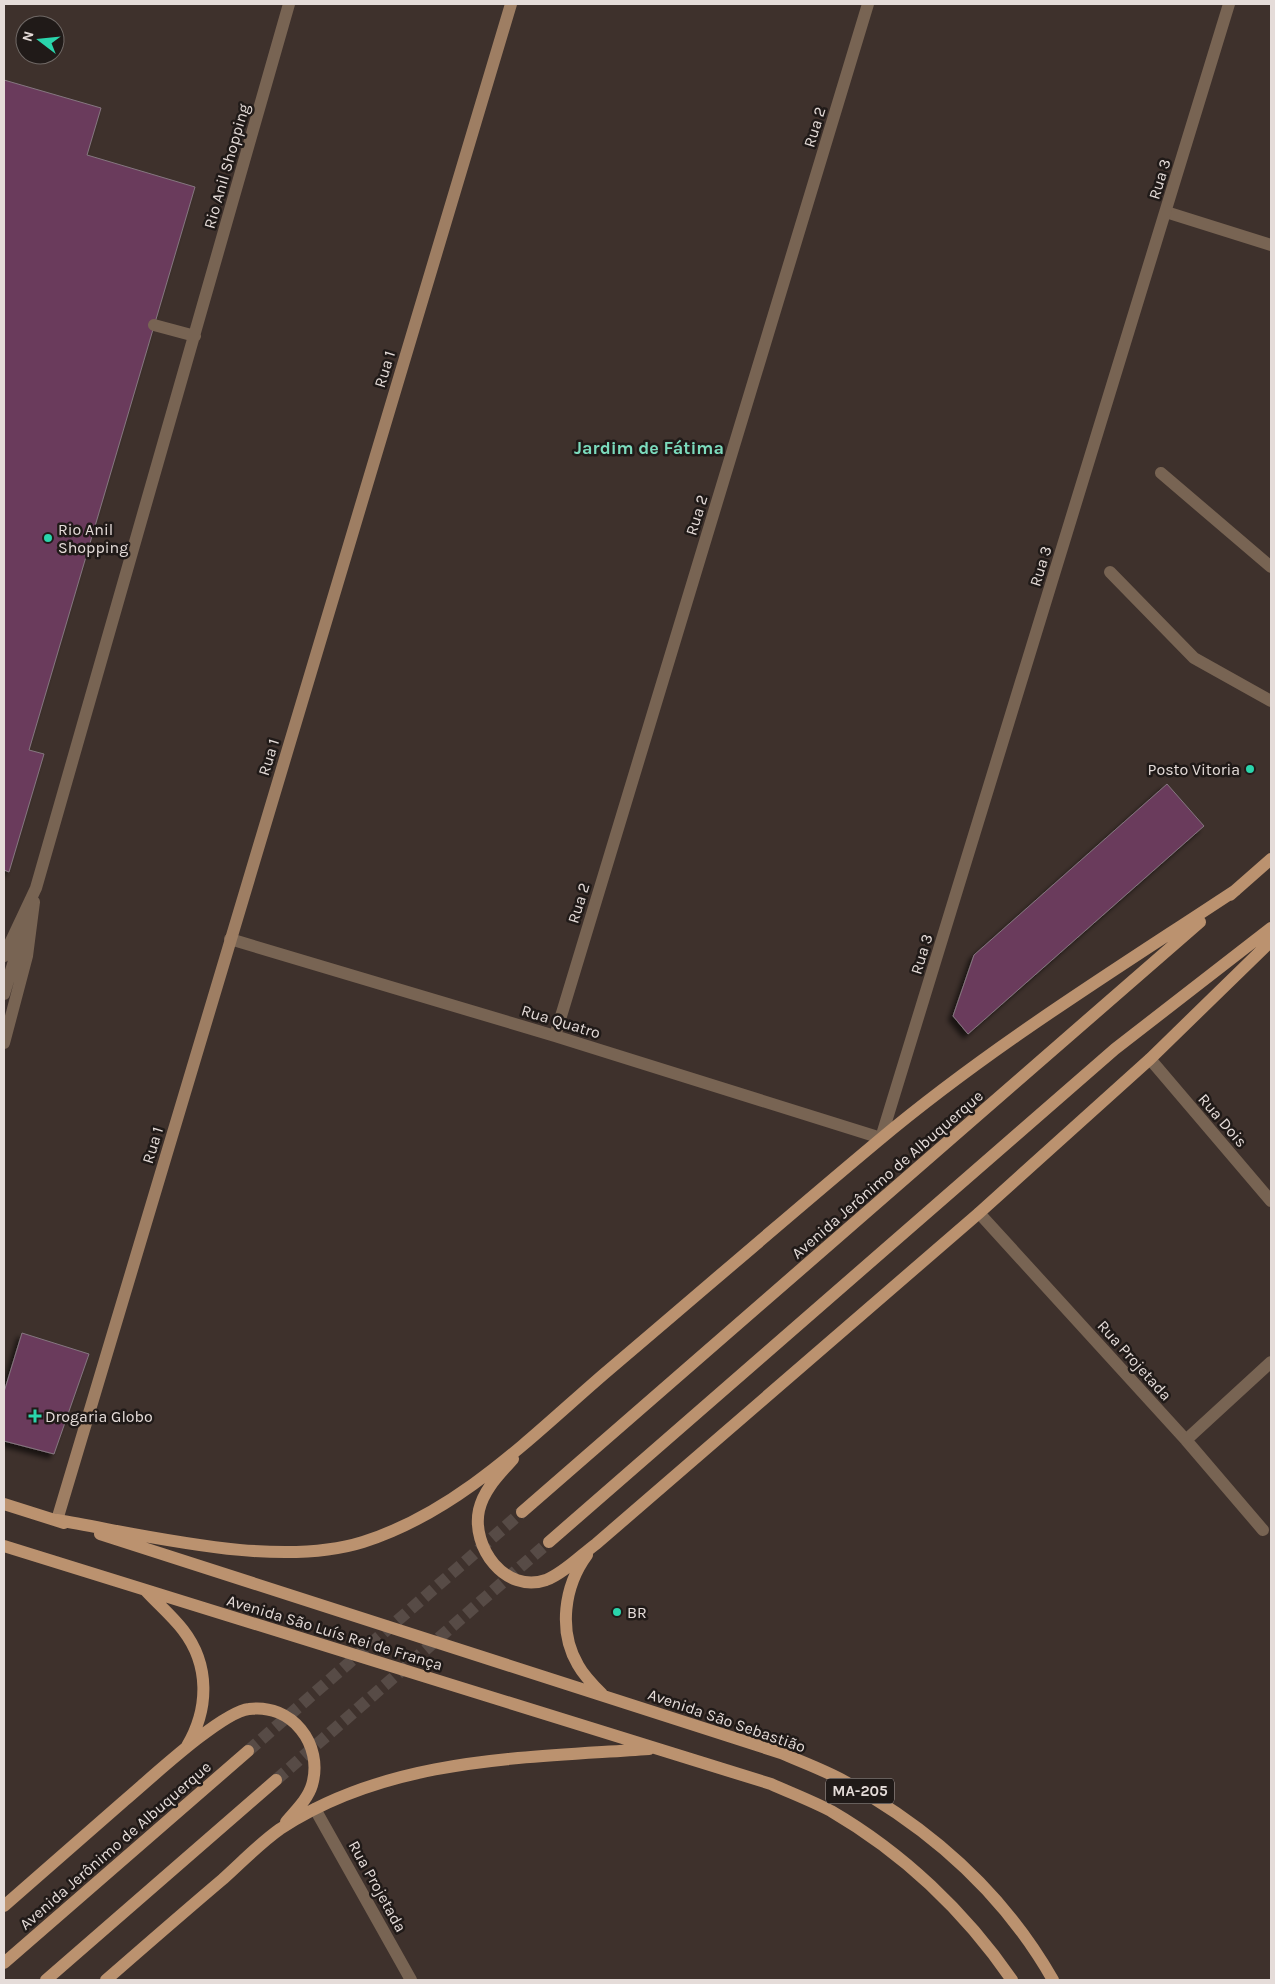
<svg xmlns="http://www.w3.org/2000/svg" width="1275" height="1984" font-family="Karla,sans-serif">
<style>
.building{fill:#6b3b5c;stroke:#857780;filter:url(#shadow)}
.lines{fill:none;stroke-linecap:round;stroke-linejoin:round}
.primary-tunnel{stroke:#574b46;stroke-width:12;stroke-dasharray:12 6;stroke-linecap:butt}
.lane{stroke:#786453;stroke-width:12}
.street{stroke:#786453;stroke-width:12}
.secondary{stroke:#9e7e63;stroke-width:12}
.primary{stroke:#bb926f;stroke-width:12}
.poi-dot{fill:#2ad5ac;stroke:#201a18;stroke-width:2}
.labels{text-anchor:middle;stroke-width:5;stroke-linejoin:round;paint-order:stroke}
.shield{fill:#201a18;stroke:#aaa29f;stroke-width:1}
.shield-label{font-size:15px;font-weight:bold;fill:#e5dcd9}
.street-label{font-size:16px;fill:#e5dcd9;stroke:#201a18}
.poi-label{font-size:16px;fill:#e5dcd9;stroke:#201a18;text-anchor:start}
.neighbourhood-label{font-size:18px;font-weight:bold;fill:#7cdbbd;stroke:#201a18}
</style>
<defs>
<filter id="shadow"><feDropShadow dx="-4.5" dy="4.5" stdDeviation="2.5" flood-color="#0009"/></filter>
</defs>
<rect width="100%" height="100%" fill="#3e312c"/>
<path class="building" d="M4,80L101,108L87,155L195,187L29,750L44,754L9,872L4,870Z
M1167,784L1204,826L968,1034L953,1016L974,955Z
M22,1333L89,1354L54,1454L4,1441V1392Z"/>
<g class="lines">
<path class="primary-tunnel" d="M248,1751L522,1512
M276,1780L549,1542"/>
<path class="lane" d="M1166,212L1271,245
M154,325L195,336
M1161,473L1271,567
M1110,572L1194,658L1271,701
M4,956L36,888L289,4
M4,994L23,931
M4,1043L27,956L34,902"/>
<path class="street" d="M230,939L555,1036L881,1138L1229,4
M555,1036L868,4
M1150,1059L1271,1201
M979,1213L1186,1440L1263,1530
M1186,1440L1271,1362
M315,1809L411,1980"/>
<path class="secondary" d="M57,1520L511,4"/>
<path class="primary" d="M1230,895L1271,859
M513,1459C499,1475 484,1489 479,1510C471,1547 505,1594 546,1580C564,1573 581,1555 596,1544L979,1213L1150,1059L1271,941
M4,1504L64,1523
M522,1512L1200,922
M57,1520C146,1535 277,1569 363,1542C458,1512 531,1437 604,1374C696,1296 786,1218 878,1141C990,1047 1115,970 1236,890
M100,1534L781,1753C802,1762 824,1770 844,1781C930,1828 1004,1894 1053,1980
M549,1542L1115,1049L1271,928
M4,1546L771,1784C791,1793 812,1801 831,1811C903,1853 965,1912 1012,1980
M587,1555C564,1586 558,1631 578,1665C584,1676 593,1685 602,1694
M146,1591C158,1604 172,1616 183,1630C210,1665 209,1709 187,1746
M4,1906C44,1871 84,1836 124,1801C148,1781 221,1712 249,1709C291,1703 324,1744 312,1785C308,1799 295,1811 286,1822
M4,1963L248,1751
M46,1980L276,1780
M106,1980C145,1946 184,1912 223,1879C242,1862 260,1843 280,1829C389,1757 524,1758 649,1749"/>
</g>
<g class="poi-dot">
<circle cx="48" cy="538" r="5"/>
<circle cx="1250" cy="769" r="5"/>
<path d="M32.5 1408.5h5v5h5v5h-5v5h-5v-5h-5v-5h5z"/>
<circle cx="617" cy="1612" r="5"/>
</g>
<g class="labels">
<rect class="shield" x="826" y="1778.5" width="68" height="25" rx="4"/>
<g class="shield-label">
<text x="860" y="1796">MA-205</text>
</g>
<g class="street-label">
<text transform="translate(814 127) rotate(-73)" y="6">Rua 2</text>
<text transform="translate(226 166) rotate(-74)" y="6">Rio Anil Shopping</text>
<text transform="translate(1159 179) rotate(-73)" y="6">Rua 3</text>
<text transform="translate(384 369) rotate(-73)" y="6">Rua 1</text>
<text transform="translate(696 515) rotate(-73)" y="6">Rua 2</text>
<text transform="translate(1040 566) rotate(-73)" y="6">Rua 3</text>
<text transform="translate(268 757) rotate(-73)" y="6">Rua 1</text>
<text transform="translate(578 903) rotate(-73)" y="6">Rua 2</text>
<text transform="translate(921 954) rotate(-73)" y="6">Rua 3</text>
<text transform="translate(561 1021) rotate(17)" y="6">Rua Quatro</text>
<text transform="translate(1223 1120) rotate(49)" y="6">Rua Dois</text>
<text transform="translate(152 1145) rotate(-73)" y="6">Rua 1</text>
<text transform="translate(887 1174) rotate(-41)" y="6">Avenida Jerônimo de Albuquerque</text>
<text transform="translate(1135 1360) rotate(48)" y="6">Rua Projetada</text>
<text transform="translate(335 1632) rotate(17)" y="6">Avenida São Luís Rei de França</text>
<text transform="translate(727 1720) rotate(19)" y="6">Avenida São Sebastião</text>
<text transform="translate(115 1845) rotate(-41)" y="6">Avenida Jerônimo de Albuquerque</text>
<text transform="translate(378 1886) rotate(61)" y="6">Rua Projetada</text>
</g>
<g class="poi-label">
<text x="58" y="535">Rio Anil<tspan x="58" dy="18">Shopping</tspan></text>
<text x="1240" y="775" text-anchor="end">Posto Vitoria</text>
<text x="45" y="1422">Drogaria Globo</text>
<text x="627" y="1618">BR</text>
</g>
<g class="neighbourhood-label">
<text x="649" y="454">Jardim de Fátima</text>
</g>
</g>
<rect width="1275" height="1984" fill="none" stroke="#e5dcd9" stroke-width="10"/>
<g transform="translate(40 40) rotate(286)"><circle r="24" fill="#201a18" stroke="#6f6865"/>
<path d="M0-4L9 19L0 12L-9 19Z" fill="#2ad5ac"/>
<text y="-8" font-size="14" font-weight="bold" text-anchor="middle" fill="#e5dcd9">N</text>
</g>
</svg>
